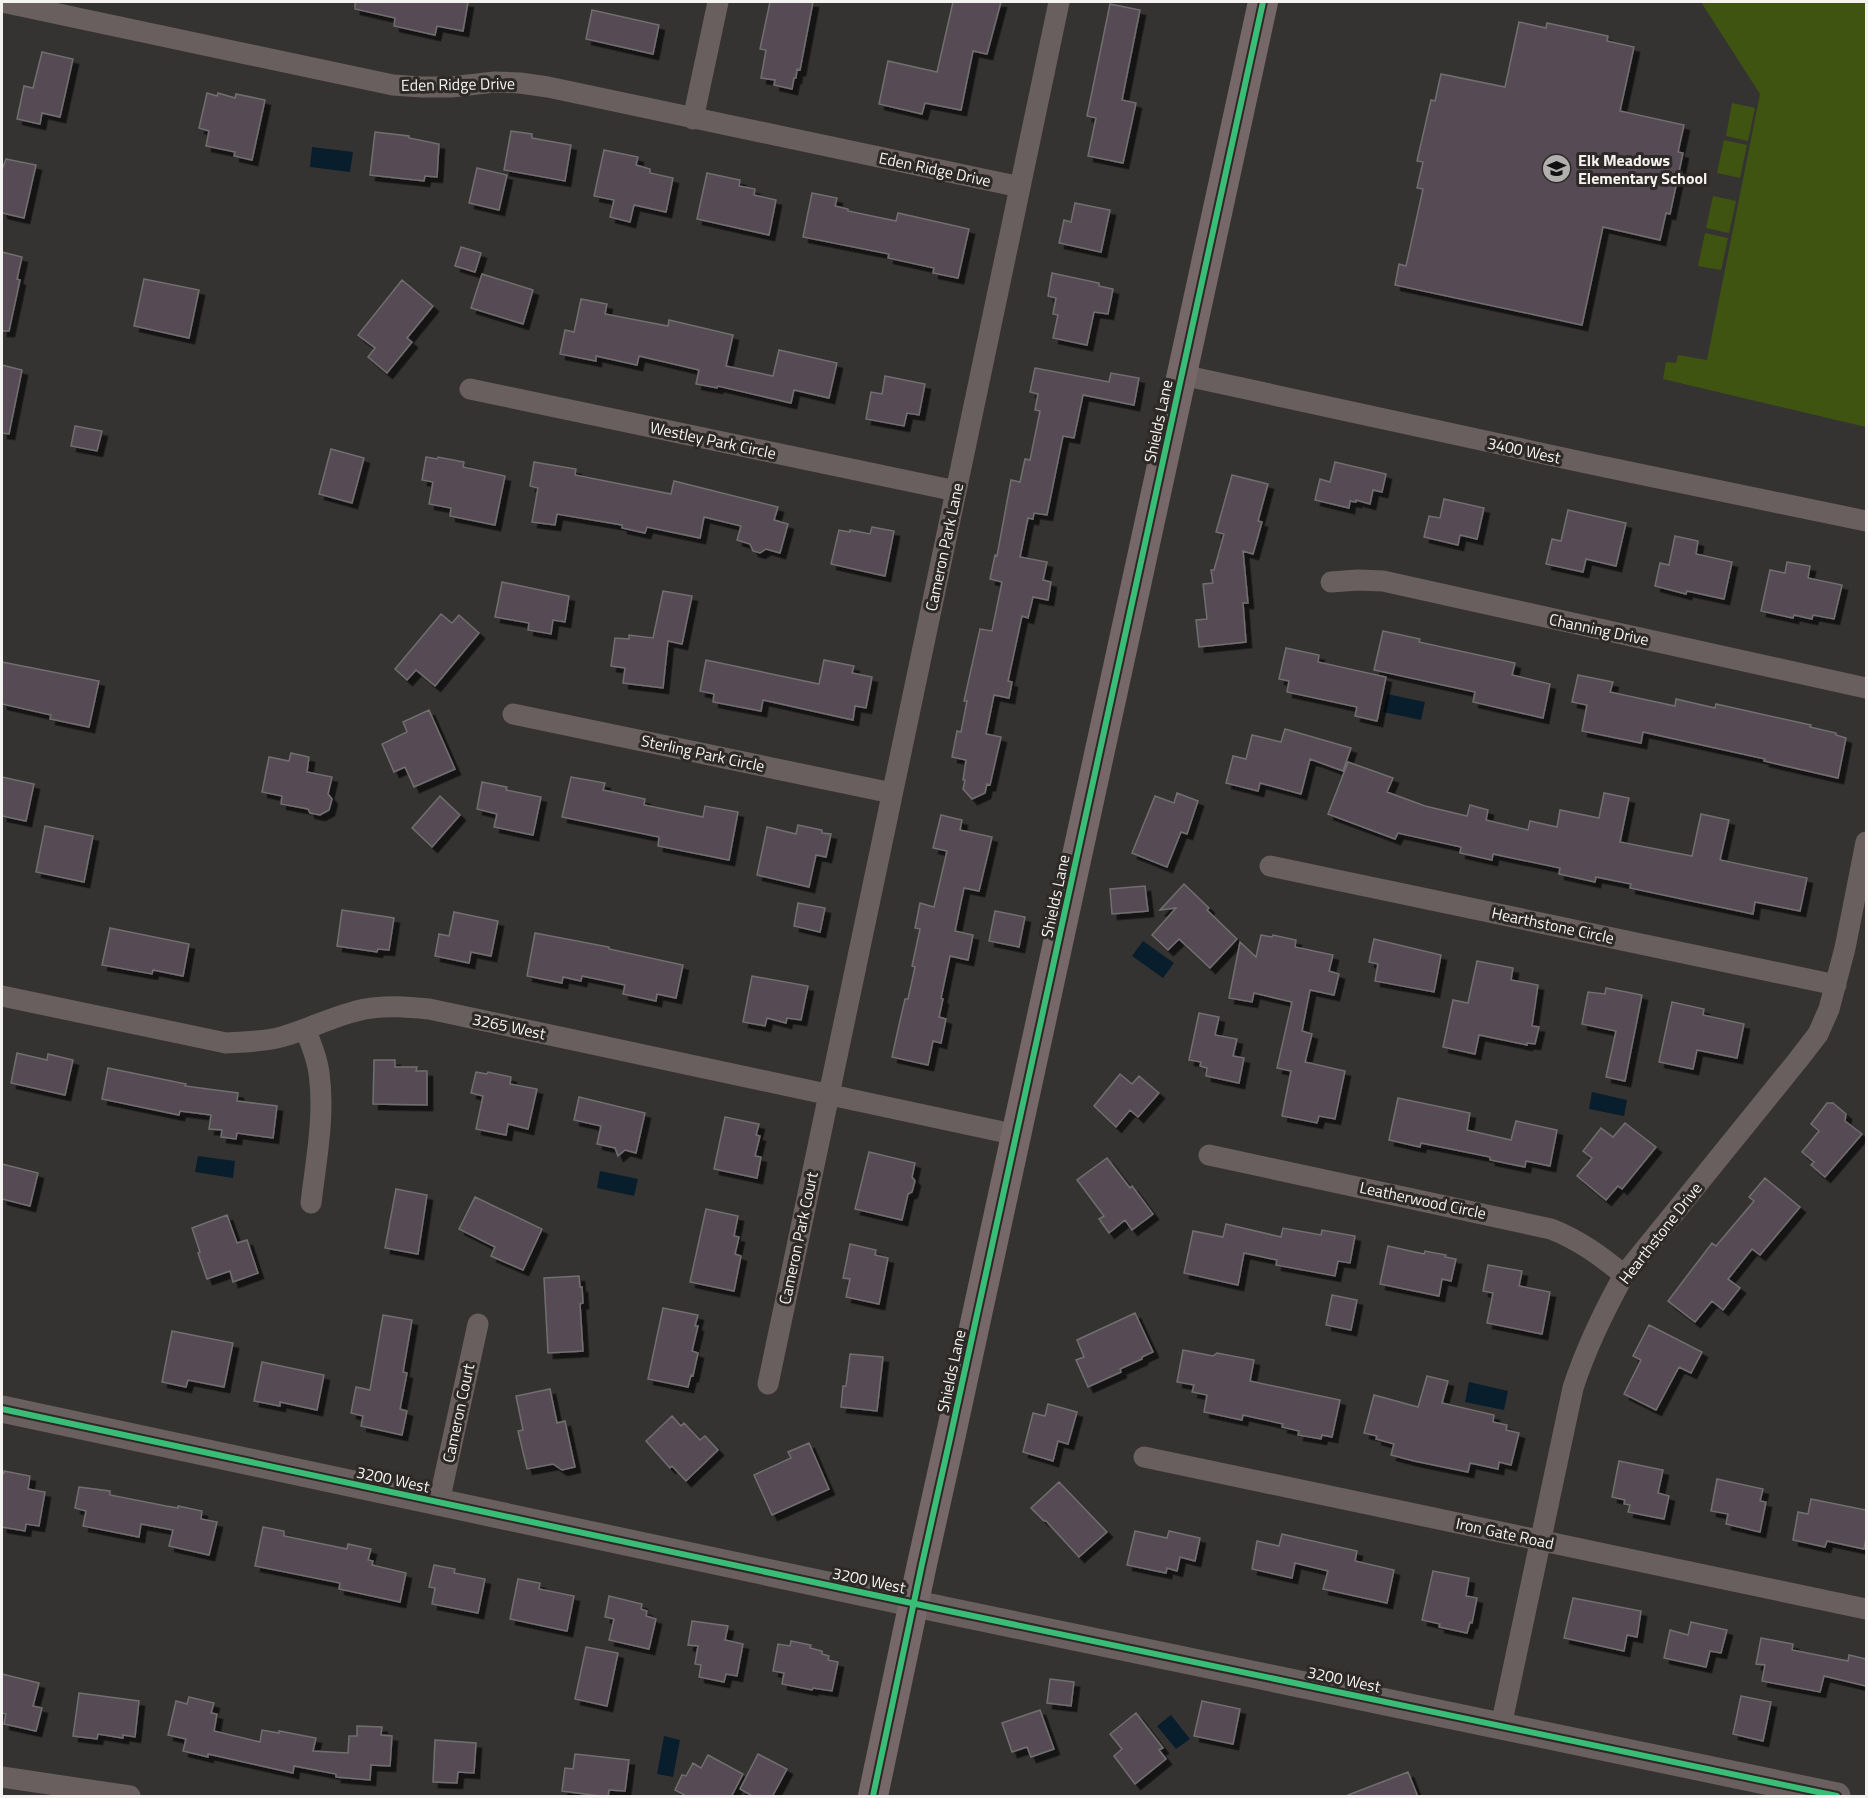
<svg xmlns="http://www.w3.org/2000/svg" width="1868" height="1798" font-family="'Titillium Web',sans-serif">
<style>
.green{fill:#3f5411}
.water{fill:#091e2c}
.building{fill:#564c55;stroke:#706e6e;stroke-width:1.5;filter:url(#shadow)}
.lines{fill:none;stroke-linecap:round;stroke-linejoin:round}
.minor{stroke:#6a5f5f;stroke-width:21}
.tertiary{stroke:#6a5f5f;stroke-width:27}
.secondary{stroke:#766868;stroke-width:30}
.cycleway-casing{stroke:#2c2926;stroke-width:10}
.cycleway{stroke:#3abd76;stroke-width:6}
.labels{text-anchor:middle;stroke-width:6;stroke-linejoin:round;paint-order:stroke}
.street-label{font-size:16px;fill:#f5f3f1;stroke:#2c2926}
.poi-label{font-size:16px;font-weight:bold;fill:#f5f3f1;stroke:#2c2926;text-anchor:start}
</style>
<defs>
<filter id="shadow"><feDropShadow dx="5.5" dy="5.5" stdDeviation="0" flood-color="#0009"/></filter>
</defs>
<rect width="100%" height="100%" fill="#353331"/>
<path class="green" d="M1701,2H1866V427L1663,379L1666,362L1676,363L1678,355L1707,360L1760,94Z
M1732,103L1755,108L1748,141L1726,136Z
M1724,140L1747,145L1740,178L1717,173Z
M1713,196L1736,201L1729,233L1706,228Z
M1705,233L1728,238L1721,270L1698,266Z"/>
<path class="water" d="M312,147L353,152L350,172L310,167Z
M1387,694L1425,702L1421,720L1383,712Z
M1143,941L1174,963L1163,978L1132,956Z
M1592,1092L1627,1100L1624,1116L1589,1109Z
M198,1156L235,1161L233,1178L195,1172Z
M600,1171L638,1179L634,1196L597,1188Z
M1469,1382L1508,1391L1504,1410L1465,1402Z
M1171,1715L1190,1739L1176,1749L1157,1726Z
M664,1736L680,1740L673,1777L657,1774Z"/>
<path class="building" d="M355,2H468L463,31L437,26L435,35L394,26L395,18L355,9Z
M770,2H813L800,70L797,69L796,78H794L792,89L774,85L775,80L761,78L766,50L760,49Z
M953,2H1001L987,54L973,51L961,110L925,103L922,114L879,104L888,61L937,72Z
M1110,4L1140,10L1122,100L1136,103L1123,163L1088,156L1096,118L1087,116Z
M592,10L659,25L653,54L586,39Z
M1519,22L1546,28L1547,23L1608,36L1607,41L1634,47L1620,111L1684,125L1678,152L1683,153L1670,214L1666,213L1660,240L1603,227L1582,325L1395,285L1399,264L1406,266L1423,189L1417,188L1423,162L1417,161L1431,100L1435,101L1441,74L1505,87Z
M42,52L73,59L60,117L42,113L40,124L17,119L24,86L33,88Z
M207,93L217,96L218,93L235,98L236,94L265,100L252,160L234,156L235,152L206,146L209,131L199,128Z
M511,131L532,134V138L571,145L565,181L504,170Z
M375,132L409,136V138L439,144L437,177L425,176L424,181L370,175Z
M604,150L638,157L636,165L650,169V173L673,178L666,212L634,205L630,222L610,217L614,200L594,196Z
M6,159L36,165L24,218L2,213V170Z
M477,168L507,175L499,210L469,203Z
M707,173L740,180L739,186L755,189L754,195L776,200L769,235L697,219Z
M812,193L837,198L835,206L848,209V211L896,221L898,213L969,229L958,278L933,273L934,268L888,258L889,254L803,237Z
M1075,203L1110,210L1101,252L1059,243L1064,220L1071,222Z
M461,247L481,253L475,272L455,266Z
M2,252L22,257L17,279L20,280L9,331H2Z
M1052,273L1099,283V286L1113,289L1108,314L1094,312L1087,345L1053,338L1058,315L1053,314L1056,298L1048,296Z
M482,274L533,290L523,324L471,308Z
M144,279L199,290L189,338L134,326Z
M402,280L433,306L407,338L412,342L387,373L368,357L375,348L358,335Z
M581,299L607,304L605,314L668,326L669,320L733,335L726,366L773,376L779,350L837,363L829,398L794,390L791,403L718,386L717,388L696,384L699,370L639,356L637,365L596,356V361L560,354L565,330L574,332Z
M2,365L22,370L9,434L2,433Z
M1035,368L1109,382L1111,373L1139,378L1134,405L1083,395L1074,438L1063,436L1047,515L1034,513L1033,519L1028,518L1020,557L1047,562L1043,580L1051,582L1048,600L1033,597L1028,618L1022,616L1008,681L1012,682L1009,698L994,695L986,734L1001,737L990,785L987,784L985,793L972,799L963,789L965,780H963L966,760L952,757L957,731L961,732L967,701H964L980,629L992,631L1002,582L990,579L995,555L997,556L1011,480L1020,482L1025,459L1030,460L1040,411L1035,410L1038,394L1030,392Z
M885,376L925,384L919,415L907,413L904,426L866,419L871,392L882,394Z
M75,426L102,431L97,451L71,446Z
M331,449L364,458L352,503L319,494Z
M426,457L437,459L438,457L464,462L463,467L505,476L495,525L450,516L451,508L429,504L433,482L422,480Z
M534,462L576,469L575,475L671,494L674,481L778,507L774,520L788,524L780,553L766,549L760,553L753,551L750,544L737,540L741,526L704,517L700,538L647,527L645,533L622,528V525L557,514L555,525L532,522L538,488L530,486Z
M1335,462L1386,474L1382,492L1373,490L1370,504L1356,500V502L1350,501L1349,508L1315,500L1320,479L1330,482Z
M1232,475L1268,484L1258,521L1262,522L1253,554L1243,551L1248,603H1243L1246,642L1199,647L1196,620L1207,619L1203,584L1213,583L1211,570H1214L1224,534L1216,532Z
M1444,499L1484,508L1477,539L1460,535L1458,545L1424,537L1429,516L1440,518Z
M1568,510L1626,523L1616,566L1586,559L1583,572L1546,564L1552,539L1561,541Z
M872,527L894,531L885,576L831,564L839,530L850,532V530L870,534Z
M1675,536L1698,541L1696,554L1732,562L1724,599L1687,591L1686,594L1655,586L1660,563L1669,565Z
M1787,562L1810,566L1808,578L1842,585L1834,619L1813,615L1812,619L1794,615L1793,618L1761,611L1770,570L1785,573Z
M502,582L569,596L565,622L553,620L551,634L528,630L529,623L495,617Z
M663,591L692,596L682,644L668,641L663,688L623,683L625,668L611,666L615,638L629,639V635L653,638Z
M441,614L452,623L459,615L479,633L435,686L416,670L407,680L395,669Z
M1383,631L1420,639L1419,642L1515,663L1512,675L1550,684L1543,718L1473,702L1475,692L1374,670Z
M1286,648L1319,655L1318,662L1386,677L1377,721L1355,716L1357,707L1287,692L1289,681L1279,679Z
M706,660L819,684L824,660L854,666L852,673L872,677L866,708L855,706L853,720L763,700L761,711L713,702L714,694L700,691Z
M2,662L99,681L89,727L50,719L51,715L2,704Z
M1578,675L1613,682L1610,692L1675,706L1676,699L1715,708L1716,704L1811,725L1810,727L1836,733V735L1846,738L1838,778L1764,761L1765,759L1643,732L1641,743L1582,731L1587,705L1572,702Z
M429,710L455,769L414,787L405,767L394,772L382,744L407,732L403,722Z
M1285,729L1351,748L1343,771L1310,759L1301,794L1260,783L1258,791L1226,783L1233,756L1246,759L1252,735L1281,742Z
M291,753L309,757L307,772L332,777L328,794L332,799L329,810L320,815L310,813L308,809L281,804L282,796L262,792L269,757L289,761Z
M1348,762L1393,778L1387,792L1425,806L1467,816L1470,805L1488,810L1486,820L1528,830L1530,821L1557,827L1560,810L1599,818L1604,793L1629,798L1620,842L1692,856L1701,814L1729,820L1720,860L1807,878L1800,911L1755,902L1753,914L1630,888L1631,884L1596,877L1595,882L1559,874L1560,868L1493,854L1492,860L1460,853L1461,847L1398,833L1395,839L1328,814Z
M2,777L34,784L26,821L2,816Z
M571,777L605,783L603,790L645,799L644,805L703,817L705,806L738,812L729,860L658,846L659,837L562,817Z
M482,782L507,787L506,790L541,797L533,835L494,827L497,814L477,809Z
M1177,793L1198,801L1187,834L1181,832L1167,867L1132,853L1155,796L1174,803Z
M440,796L460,815L432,847L412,828Z
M941,815L962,820L960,830L992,837L979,891L964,888L955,931L973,935L968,960L950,956L941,998L943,999L939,1017L946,1019L941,1043L933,1041L928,1065L892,1057L899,1025L905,999H908L915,967L912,966L920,929L915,928L920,903L934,907L947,851L933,848Z
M798,825L822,830V833L831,834L826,857L816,855L809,887L757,875L767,827L796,834Z
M45,826L93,836L84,882L36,872Z
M1184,884L1209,908L1207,910L1237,939L1210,968L1179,939L1168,950L1152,935L1176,908L1160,910Z
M1145,886L1148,911L1112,914L1110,889Z
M798,903L825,908L820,932L794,926Z
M342,910L394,918L389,950L378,949L377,952L337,946Z
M995,911L1025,917L1019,947L989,941Z
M454,912L498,921L491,956L471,952L469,963L435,956L439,934L449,936Z
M110,928L189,944L183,976L153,970L152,974L102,965Z
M535,933L609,947V949L683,965L676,998L657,994L656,1001L623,994L625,985L582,976L581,981L563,977L562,983L527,976Z
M1261,935L1272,937L1273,935L1296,940L1295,947L1333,955L1329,971L1339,974L1334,995L1310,990L1302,1031L1312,1034L1305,1062L1345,1071L1335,1119L1319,1116L1317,1123L1282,1116L1291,1071L1277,1068L1292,1002L1254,993L1252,1002L1229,998L1240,942L1256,957Z
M1374,939L1441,955L1434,992L1375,981L1378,964L1369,962Z
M1477,961L1513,968L1511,980L1538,985L1532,1026L1539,1027L1535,1044L1527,1043V1045L1479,1035L1475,1054L1443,1047L1453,1000L1468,1003Z
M752,976L808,986L801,1020L787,1018L786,1023L767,1018L765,1026L743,1022Z
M1606,988L1642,995L1625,1081L1606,1077L1616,1031L1582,1024L1588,992L1605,994Z
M1672,1002L1704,1009L1703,1015L1744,1024L1737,1058L1697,1050L1693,1069L1659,1062Z
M1199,1013L1219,1017L1215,1035L1237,1039L1233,1056L1244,1058L1239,1083L1206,1076L1207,1068L1200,1066L1201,1062L1189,1060Z
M17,1053L47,1060L48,1054L73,1060L65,1095L11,1083Z
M374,1060H395V1067H417L416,1071H427V1105L373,1104Z
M108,1068L186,1084L185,1086L238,1093L237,1101L277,1106L273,1138L237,1133L236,1139L221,1137L222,1130L209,1129L211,1115L180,1111L179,1115L102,1099Z
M476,1072L487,1074L488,1072L511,1077L510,1084L537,1089L528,1129L508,1124L506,1135L476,1129L483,1096L471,1093Z
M1120,1074L1132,1084L1139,1076L1159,1093L1138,1117L1130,1110L1116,1127L1094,1106Z
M579,1097L645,1113L636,1153L625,1150L618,1156L615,1148L597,1144L601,1126L574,1120Z
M1398,1098L1470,1113L1467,1130L1511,1140L1516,1121L1557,1130L1550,1166L1526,1161L1525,1167L1490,1160V1157L1421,1143L1420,1147L1389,1140Z
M1827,1103H1833L1846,1114L1845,1121L1862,1134L1825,1177L1811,1165L1814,1162L1802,1152L1819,1131L1811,1124Z
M725,1117L759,1124L756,1135L760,1136L755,1156L761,1157L757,1178L714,1169Z
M1625,1123L1656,1147L1622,1189L1618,1186L1606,1200L1577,1176L1592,1158L1583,1151L1601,1128L1613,1137Z
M869,1152L915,1163L912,1177L915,1181L912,1192L908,1194L902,1220L855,1209Z
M1107,1158L1130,1188L1132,1186L1153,1214L1132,1230L1125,1220L1109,1233L1099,1219L1104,1216L1077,1180Z
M2,1164L38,1173L30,1206L2,1199Z
M1765,1178L1800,1207L1760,1255L1752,1249L1728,1279L1740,1288L1723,1310L1712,1301L1695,1322L1668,1301L1712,1243L1716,1246L1754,1201L1749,1197Z
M396,1189L427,1195L418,1254L385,1248Z
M475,1197L542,1229L523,1270L491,1256L495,1247L459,1229Z
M706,1209L738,1216L734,1236L739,1237L735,1254L741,1256L734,1291L690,1282Z
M227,1215L237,1243L247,1240L258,1273L233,1282L230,1271L207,1279L198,1253L200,1252L192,1228Z
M1226,1224L1281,1237L1283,1228L1321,1235L1322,1230L1355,1236L1350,1263L1338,1261L1335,1276L1276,1265L1277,1260L1244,1253L1238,1285L1184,1273L1193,1231L1223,1237Z
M850,1244L876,1250L875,1255L888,1258L879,1304L846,1297L850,1279L843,1278Z
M1388,1246L1424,1254L1425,1251L1446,1255L1445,1257L1456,1259L1451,1281L1442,1279L1439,1296L1380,1284Z
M1488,1265L1522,1271L1519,1286L1550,1292L1542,1334L1487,1323L1493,1293L1483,1291Z
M579,1276L580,1287H582L583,1303L580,1304L583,1351L548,1353L544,1278Z
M1332,1295L1357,1300L1351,1330L1326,1325Z
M663,1308L698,1315L695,1326H698L692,1351L698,1353L693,1376L691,1375L688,1387L648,1379Z
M1135,1313L1153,1352L1142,1357V1359L1120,1369L1121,1372L1088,1387L1076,1360L1084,1357L1077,1340Z
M383,1315L412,1320L403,1372L407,1373L400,1409L407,1411L402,1435L361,1426L363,1416L351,1413L356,1387L370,1390Z
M1649,1325L1702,1352L1691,1373L1679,1367L1656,1410L1624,1394L1641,1360L1633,1356Z
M172,1331L233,1343L224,1387L188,1380L186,1387L162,1382Z
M1183,1350L1213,1356L1217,1353L1254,1360L1250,1381L1340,1400L1332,1437L1322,1435L1321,1439L1298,1435L1299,1431L1282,1427L1283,1424L1243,1415L1242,1420L1204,1412L1207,1395L1192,1392L1194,1385L1177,1382Z
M850,1354L883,1357L877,1411L841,1407L843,1386H846Z
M262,1362L324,1375L317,1410L280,1402V1406L254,1401Z
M1427,1376L1448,1381L1442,1403L1494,1415L1493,1422L1507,1425L1506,1430L1519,1433L1511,1465L1499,1462L1498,1469L1470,1463L1468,1472L1414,1461L1391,1455L1394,1444L1376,1439L1377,1436L1364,1433L1374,1395L1418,1407Z
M550,1389L557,1423L565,1421L575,1467L562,1470L553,1464L527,1469L518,1431L523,1430L516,1396Z
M1048,1404L1077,1412L1068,1444L1058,1441L1053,1461L1023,1452L1033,1413L1045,1416Z
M672,1416L681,1426L684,1423L700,1440L705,1436L718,1450L686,1481L672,1466L670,1468L646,1441Z
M809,1443L829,1489L772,1515L754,1475L791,1458L788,1452Z
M1619,1461L1663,1470L1658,1493L1669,1496L1664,1519L1628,1512L1630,1505L1624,1504L1625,1500L1612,1497Z
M4,1471L30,1476L28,1489L45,1492L39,1526L26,1524L25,1531L2,1527V1472L4,1473Z
M1717,1479L1763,1489L1760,1501L1766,1502L1760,1532L1726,1524L1728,1514L1711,1511Z
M1059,1482L1107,1532L1079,1557L1046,1521H1044L1031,1508Z
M79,1487L110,1491V1495L166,1506L178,1508V1506L202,1511L201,1519L217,1522L209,1555L169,1546L173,1530L141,1524L139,1537L83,1526L86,1511L75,1508Z
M1811,1499L1866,1510V1538L1864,1549L1827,1541L1825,1547L1793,1540L1798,1512L1808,1514Z
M263,1527L284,1531V1536L347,1549L348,1544L371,1549L368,1560L373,1561L372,1565L406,1573L400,1602L339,1589L340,1583L255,1566Z
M1135,1531L1167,1538L1169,1531L1200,1538L1195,1561L1180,1557L1177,1571L1167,1568L1166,1573L1127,1565Z
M1282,1534L1357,1551L1355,1561L1394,1570L1387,1603L1323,1589L1328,1571L1295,1563L1292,1578L1252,1569L1257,1541L1279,1546Z
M434,1565L455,1569L454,1573L485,1579L478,1613L432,1604L435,1588L429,1587Z
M1433,1571L1469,1578L1466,1596L1477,1598L1472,1623L1470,1622L1467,1633L1439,1627L1440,1624L1422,1620Z
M518,1579L540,1583L539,1589L574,1596L567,1631L510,1619Z
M609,1596L642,1604L641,1609L647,1611L646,1616L656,1619L649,1649L609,1640L614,1619L605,1617Z
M1573,1598L1641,1611L1637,1637L1627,1635L1624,1651L1564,1638Z
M692,1621L728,1626L725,1640L743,1644L737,1676L726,1674L724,1682L699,1677L701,1665L695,1664L698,1646L688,1645Z
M1691,1622L1727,1630L1721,1653L1710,1651L1706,1667L1664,1658L1670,1630L1688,1635Z
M1761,1638L1793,1644L1792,1650L1848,1661L1849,1655L1866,1659V1686L1824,1676L1820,1692L1762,1681L1765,1665L1756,1664Z
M791,1641L811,1645L810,1648L822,1651V1654L829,1656L828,1660L838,1662L832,1691L813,1688L812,1690L782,1684L784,1673L773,1671L778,1644L790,1646Z
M586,1647L618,1653L607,1706L575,1699Z
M2,1674L39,1683L33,1706L42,1708L36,1731L4,1724L6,1714L2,1713Z
M1050,1679L1074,1682L1071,1706L1047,1703Z
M79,1693L139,1701L135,1737L123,1735V1738L98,1734L97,1739L73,1736Z
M1741,1696L1771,1702L1763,1741L1733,1734Z
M189,1697L214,1703L211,1713L217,1714L214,1731L260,1742L262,1730L279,1733V1731L316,1738L313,1751L348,1753L349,1736H357V1726L382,1727L381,1735L392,1736L390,1766L371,1765L370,1780L336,1777V1774L294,1766L293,1773L208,1754V1757L183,1751L186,1739L168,1735L176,1701L187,1704Z
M1202,1701L1240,1709L1233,1744L1194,1736Z
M1040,1710L1054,1749L1031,1757L1027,1747L1012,1752L1002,1723Z
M1136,1713L1163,1748L1159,1750L1166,1759L1135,1784L1114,1756L1122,1749L1110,1734Z
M435,1740L476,1743L474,1773L458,1772L457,1783L433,1782Z
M575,1754L629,1760L625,1791L609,1790L608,1797L562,1791L565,1768L573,1769Z
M758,1754L787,1769L772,1797H754L740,1789Z
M708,1755L743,1774L731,1797H688L675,1790L682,1775L686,1776L693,1763L701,1768Z
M1408,1772L1418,1797H1348V1795Z"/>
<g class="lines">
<path class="minor" d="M2,2L393,85L422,87H451L495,82L520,83L548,87L1020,187
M693,119L718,2
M1182,375L1591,464L1866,521
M470,389L956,491
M1331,582L1358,580L1383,581L1866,688
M513,714L892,793
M1270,866L1836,985
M2,996L226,1043C245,1042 263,1042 281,1037C310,1029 335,1015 365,1009C386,1005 408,1007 429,1009L1017,1135
M305,1029C311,1043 317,1058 319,1073C325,1116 316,1160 311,1203
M1209,1155L1551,1229C1579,1240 1601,1256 1624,1275
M768,1384L1059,2
M1144,1457L1866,1609
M439,1502L478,1324
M1501,1726L1573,1388C1586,1348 1604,1311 1624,1275L1798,1060L1818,1034L1829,1009L1845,948L1866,842
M2,1777L130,1796"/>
<path class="tertiary" d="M2,1409L949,1611L1837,1796"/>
<path class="secondary" d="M873,1796L922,1564L949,1443L1263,2"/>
<defs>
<path id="cycleway" d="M2,1409L949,1611L1837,1796
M873,1796L922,1564L949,1443L1263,2"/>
</defs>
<use href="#cycleway" class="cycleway-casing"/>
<use href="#cycleway" class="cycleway"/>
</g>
<defs>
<symbol id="school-disc" viewBox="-11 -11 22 22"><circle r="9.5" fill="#b2b0ae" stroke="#2c2926"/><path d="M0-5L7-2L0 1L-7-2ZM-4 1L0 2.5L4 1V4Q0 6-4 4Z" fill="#111"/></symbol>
</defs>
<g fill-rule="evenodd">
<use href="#school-disc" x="1540" y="152" width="33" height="33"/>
</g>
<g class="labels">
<g class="street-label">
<text transform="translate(458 84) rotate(-1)" y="6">Eden Ridge Drive</text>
<text transform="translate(935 169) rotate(12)" y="6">Eden Ridge Drive</text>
<text transform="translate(1158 421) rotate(-78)" y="6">Shields Lane</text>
<text transform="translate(713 440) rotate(12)" y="6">Westley Park Circle</text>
<text transform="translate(1524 450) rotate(12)" y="6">3400 West</text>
<text transform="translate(944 547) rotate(-78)" y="6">Cameron Park Lane</text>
<text transform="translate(1599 629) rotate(12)" y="6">Channing Drive</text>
<text transform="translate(703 753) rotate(12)" y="6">Sterling Park Circle</text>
<text transform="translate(1055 896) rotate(-78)" y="6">Shields Lane</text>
<text transform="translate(1553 925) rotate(12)" y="6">Hearthstone Circle</text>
<text transform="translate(509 1026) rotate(12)" y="6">3265 West</text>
<text transform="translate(1423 1200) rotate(12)" y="6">Leatherwood Circle</text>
<text transform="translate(1660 1233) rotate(-52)" y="6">Hearthstone Drive</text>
<text transform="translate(798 1238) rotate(-78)" y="6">Cameron Park Court</text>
<text transform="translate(951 1371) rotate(-78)" y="6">Shields Lane</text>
<text transform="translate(458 1413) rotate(-78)" y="6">Cameron Court</text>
<text transform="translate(393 1479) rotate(12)" y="6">3200 West</text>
<text transform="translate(1505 1533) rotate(12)" y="6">Iron Gate Road</text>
<text transform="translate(869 1580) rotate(12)" y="6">3200 West</text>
<text transform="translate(1344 1679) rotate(12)" y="6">3200 West</text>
</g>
<g class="poi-label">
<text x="1578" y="166">Elk Meadows<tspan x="1578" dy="18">Elementary School</tspan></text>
</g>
</g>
<rect width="1868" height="1798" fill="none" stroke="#f5f3f1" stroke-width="6"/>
</svg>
